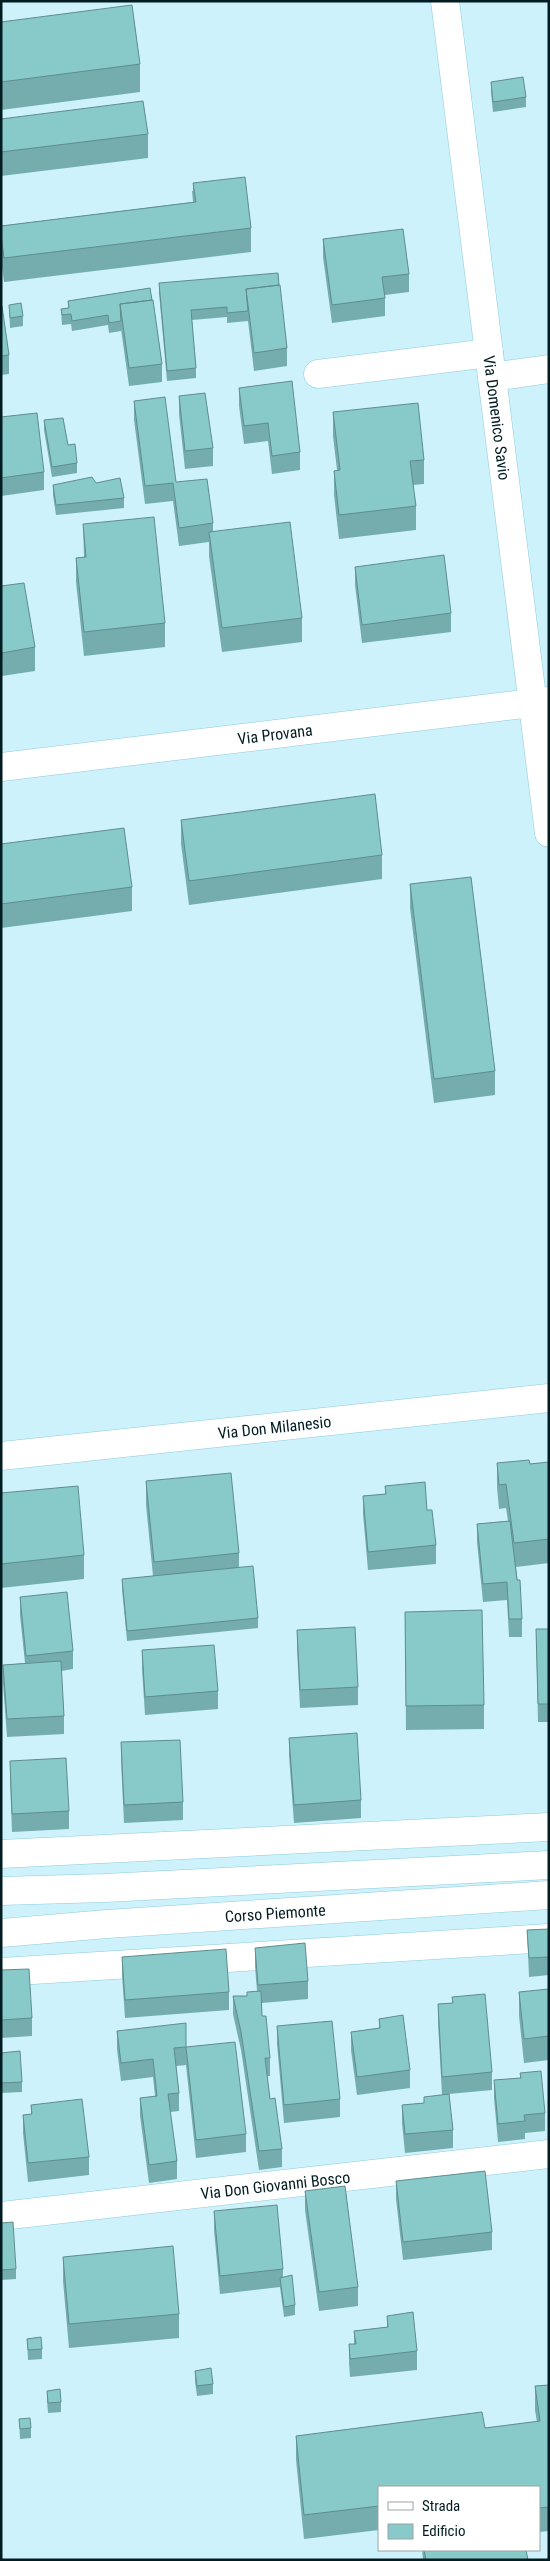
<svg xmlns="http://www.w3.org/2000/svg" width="550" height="2561" font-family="'Roboto Condensed',sans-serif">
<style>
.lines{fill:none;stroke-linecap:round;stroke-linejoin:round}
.minor-casing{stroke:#8ecbdc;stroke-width:29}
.major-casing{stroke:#8ecbdc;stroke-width:29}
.minor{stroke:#fff;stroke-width:28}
.major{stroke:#fff;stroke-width:28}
.wall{fill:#75adae}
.building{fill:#88c9ca;stroke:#5f8d8d}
.labels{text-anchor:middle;stroke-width:4;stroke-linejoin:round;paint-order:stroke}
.street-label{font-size:16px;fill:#031c22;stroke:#fff}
</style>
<rect width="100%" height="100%" fill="#cdf2fc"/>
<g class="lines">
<defs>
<g id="minor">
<path id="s1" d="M445,1L549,833"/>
<path d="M318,374L489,353"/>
<path d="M492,377L549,369"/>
<path id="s2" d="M1,767L549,701"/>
<path id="s3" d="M1,1456L549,1398"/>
<path d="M1,1854L549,1827"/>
<path d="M1,1972L549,1938"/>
<path id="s4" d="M1,2216L549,2154"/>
</g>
<g id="major">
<path d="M1,1891L105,1888L549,1865"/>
<path id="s5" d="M1,1933L107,1924L549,1895"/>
</g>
</defs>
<use href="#minor" class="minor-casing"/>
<use href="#major" class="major-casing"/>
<use href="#minor" class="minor"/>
<use href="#major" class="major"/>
</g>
<path class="wall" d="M1,22L140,64V92L1,110Z
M491,82L526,97V107L493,112L491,92Z
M1,119L148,134V158L1,176Z
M193,183L251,228V252L4,282L1,259V226L193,202L192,191H193Z
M323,239L409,274V292L385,295V316L332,323L323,257Z
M159,283L279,285L287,348V366L254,371L248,321L227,323V317L192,320L196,368V378L167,381L159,293Z
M150,288L162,364V382L129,386L121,329V331L109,333L108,325L72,331L71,324L62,325L61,309L68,308V301Z
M9,305L23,316V326L10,328Z
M1,306L9,355V374L1,375Z
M239,388L300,452V470L272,474L268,441L244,444L239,406Z
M179,396L213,448V466L185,469L179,414Z
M134,401L176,482L213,523V532L302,618V642L222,652L209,556V542L179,546L173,501L145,504L134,420Z
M333,412L424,460V484L413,485L416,506V530L339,539L334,495V471L337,470L333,436Z
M1,417L44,472V490L1,496Z
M44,420L68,445L77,463V473L52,477L44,430Z
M96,483L124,498V508L56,515L53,495V485Z
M83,524L165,623V647L84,656L76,582V558L84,557Z
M355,567L451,613V632L362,643L355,585Z
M1,586L35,647V671L2,676V683H1Z
M181,820L382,855V879L189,905L181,844Z
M1,844L132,887V911L1,928Z
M410,884L495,1071V1095L434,1103L410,908Z
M549,1462V1563L516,1567L522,1619V1637H509L507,1600L483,1602L477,1542V1524L508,1521L506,1508L499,1509L497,1487V1463L530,1464Z
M146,1481L239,1553V1567L258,1618V1628L127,1641L122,1589V1579L153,1576L146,1505Z
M385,1486L427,1510L436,1545V1564L368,1570L363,1514V1496L385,1494Z
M1,1493L84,1555V1579L1,1588Z
M20,1597L73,1651V1669L61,1671L64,1716V1734L7,1737L3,1683V1665L25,1663L20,1615Z
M405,1612L484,1705V1729L406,1730Z
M536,1629H549V1722H538Z
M297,1630L358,1687V1705L300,1708L297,1648Z
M142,1650L218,1691V1709L145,1715L142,1669Z
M289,1738L361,1800V1818L294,1823L289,1756Z
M121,1742L183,1802V1820L124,1823L121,1760Z
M10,1761L69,1811V1829L12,1832L10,1779Z
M549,1929V1975L529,1977L527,1930Z
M255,1948L308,1981V1999L262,2003V2016L270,2058V2076H267L270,2099L282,2149V2167L259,2170L241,2050L233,2014V1996H247L257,1991L255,1966Z
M122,1957L229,1992V2010L125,2018L122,1975Z
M1,1970L32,2018V2036L1,2038Z
M549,1989V2060L524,2063L519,2016V1992Z
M452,1997L492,2072V2090L449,2094L453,2130V2148L405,2153L402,2123V2105L424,2103L442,2095L438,2022V2004L452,2003Z
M379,2019L410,2070V2088L357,2095L351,2050V2032L379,2028Z
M277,2026L340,2099V2117L284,2123L277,2044Z
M117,2031L186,2047L246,2134V2152L196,2158L186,2065L176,2066L179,2093V2111L170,2112L177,2161V2179L149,2183L140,2116V2098L155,2096L153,2077L121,2081L117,2049Z
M1,2053L22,2082V2092L1,2093Z
M520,2073L545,2113V2131L525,2133V2139L498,2142L494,2098V2080L520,2078Z
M31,2105L89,2157V2175L28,2182L23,2133V2115L31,2114Z
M1,2160L2,2169V2187H1Z
M396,2181L492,2232V2250L403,2260L396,2199Z
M305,2191L358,2287V2306L319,2311L305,2210Z
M214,2211L283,2269V2277L295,2305V2315L284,2317L280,2287L220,2294L214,2230Z
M1,2223L16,2269V2279L1,2280Z
M63,2257L179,2314V2338L69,2348L63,2281Z
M387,2316L417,2351V2370L350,2377L349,2363V2344H354V2331L387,2327Z
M27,2339L42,2349V2359L28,2360Z
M195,2371L213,2384V2394L197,2396L195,2381Z
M549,2385V2531L539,2532V2487H379V2530L304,2539L296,2460V2436L485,2428L537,2422L535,2410V2386Z
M47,2391L61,2402V2412L48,2413L47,2401Z
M19,2419L31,2428V2438L20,2439Z
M422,2550H526L528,2560H423Z"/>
<path class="building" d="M132,5L140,64L1,82V22Z
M523,77L526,97L493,102L491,82Z
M143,101L148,134L1,152V119Z
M245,177L251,228L4,258L1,235V226L196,202L193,183Z
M403,229L409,274L382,277L385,298L332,305L323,239Z
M278,273L279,285L246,289L248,311L227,313V307L191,310L196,368L167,371L159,283Z
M280,285L287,348L254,353L246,289Z
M150,288L152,300L120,304L121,321L109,323L108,315L72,321L71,314L62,315L61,309L69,308L68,301Z
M153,300L162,364L129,368L120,304Z
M21,303L23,316L10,318L9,305Z
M1,306H2L9,355L1,356Z
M292,381L300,452L272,456L268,423L244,426L239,388Z
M205,393L213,448L185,451L179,396Z
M165,397L176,482L207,479L213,523L179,528L173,483L145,486L134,401Z
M418,403L424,460L410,461L416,506L339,515L334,471L340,470L333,412Z
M37,413L44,472L1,478V417Z
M63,418L68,445L75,444L77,463L52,467L44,420Z
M92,477L96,483L120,478L124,498L56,505L53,485Z
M154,517L165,623L84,632L76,558L86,557L83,524Z
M290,522L302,618L222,628L209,532Z
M444,555L451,613L362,625L355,567Z
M24,583L35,647L2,653V659H1V586Z
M375,794L382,855L189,881L181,820Z
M124,828L132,887L1,904V844Z
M471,877L495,1071L434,1079L410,884Z
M529,1460L530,1464L549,1462V1539L514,1543L506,1484L499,1485L497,1463Z
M231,1473L239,1553L154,1562L146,1481Z
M425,1482L427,1510H432L436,1545L368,1552L363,1496L386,1494L385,1486Z
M78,1486L84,1555L1,1564V1493Z
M510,1521L517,1580H520L522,1619H509L507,1582L483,1584L477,1524Z
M253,1566L258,1618L127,1631L122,1579Z
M67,1592L73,1651L26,1656L20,1597Z
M482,1610L484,1705L406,1706L405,1612Z
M355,1627L358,1687L300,1690L297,1630Z
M536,1629H549V1704H538Z
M214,1645L218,1691L145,1697L142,1650Z
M61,1661L64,1716L7,1719L3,1665Z
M357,1733L361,1800L294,1805L289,1738Z
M180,1740L183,1802L124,1805L121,1742Z
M66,1758L69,1811L12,1814L10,1761Z
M549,1929V1957L529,1958L527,1930Z
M305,1943L308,1981L258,1985L255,1948Z
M226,1949L229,1992L125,2000L122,1957Z
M29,1969L32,2018L1,2020V1970Z
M549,1989V2036L524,2039L519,1992Z
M261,1991L262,2016H266L270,2058H265L270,2099L275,2098L282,2149L259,2151L241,2032L233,1996H247V1992Z
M485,1994L492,2072L442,2077L438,2004L453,2003L452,1997Z
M403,2015L410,2070L357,2077L351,2032L380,2028L379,2019Z
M332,2021L340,2099L284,2105L277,2026Z
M186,2023V2047L174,2048L179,2093L168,2094L177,2161L149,2165L140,2098L157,2096L153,2059L121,2063L117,2031Z
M235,2042L246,2134L196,2140L186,2047Z
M20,2051L22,2082L1,2083V2053Z
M541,2071L545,2113L524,2115L525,2121L498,2124L494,2080L521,2078L520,2073Z
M449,2094L453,2130L405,2134L402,2105L424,2103V2097Z
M82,2099L89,2157L28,2163L23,2115L32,2114L31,2105Z
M485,2171L492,2232L403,2242L396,2181Z
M345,2186L358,2287L319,2292L305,2191Z
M277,2205L283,2269L220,2276L214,2211Z
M13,2222L16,2269L1,2270V2223Z
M173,2246L179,2314L69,2324L63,2257Z
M292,2275L295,2305L284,2307L280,2278Z
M413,2312L417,2351L350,2359L349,2344H356L354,2331L388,2327L387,2316Z
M41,2337L42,2349L28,2350L27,2339Z
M211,2368L213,2384L197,2386L195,2371Z
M549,2385V2507L539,2508V2487H379V2506L304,2515L296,2436L482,2412L485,2428L540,2421L535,2386Z
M60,2389L61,2402L48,2403L47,2391Z
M30,2418L31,2428L20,2429L19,2419Z
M424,2550H526L528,2560H426Z"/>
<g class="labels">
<g class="street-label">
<text dy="6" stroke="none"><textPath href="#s1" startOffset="420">Via Domenico Savio</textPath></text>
<text dy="6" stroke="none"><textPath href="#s2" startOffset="276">Via Provana</textPath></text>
<text dy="6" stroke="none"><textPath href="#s3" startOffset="275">Via Don Milanesio</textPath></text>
<text dy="6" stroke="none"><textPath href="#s5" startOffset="275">Corso Piemonte</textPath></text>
<text dy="6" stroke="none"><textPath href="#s4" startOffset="276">Via Don Giovanni Bosco</textPath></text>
</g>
</g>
<rect width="550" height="2561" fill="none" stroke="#031c22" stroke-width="5"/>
<rect x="378" y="2486" width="162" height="65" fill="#ffffff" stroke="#9aa4a7"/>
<rect x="388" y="2502" width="25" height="8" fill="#ffffff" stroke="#9aa4a7"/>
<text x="422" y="2511" font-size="15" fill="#031c22">Strada</text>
<rect x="388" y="2524" width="25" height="15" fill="#88c9ca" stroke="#9aa4a7"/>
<text x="422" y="2536" font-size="15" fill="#031c22">Edificio</text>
</svg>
